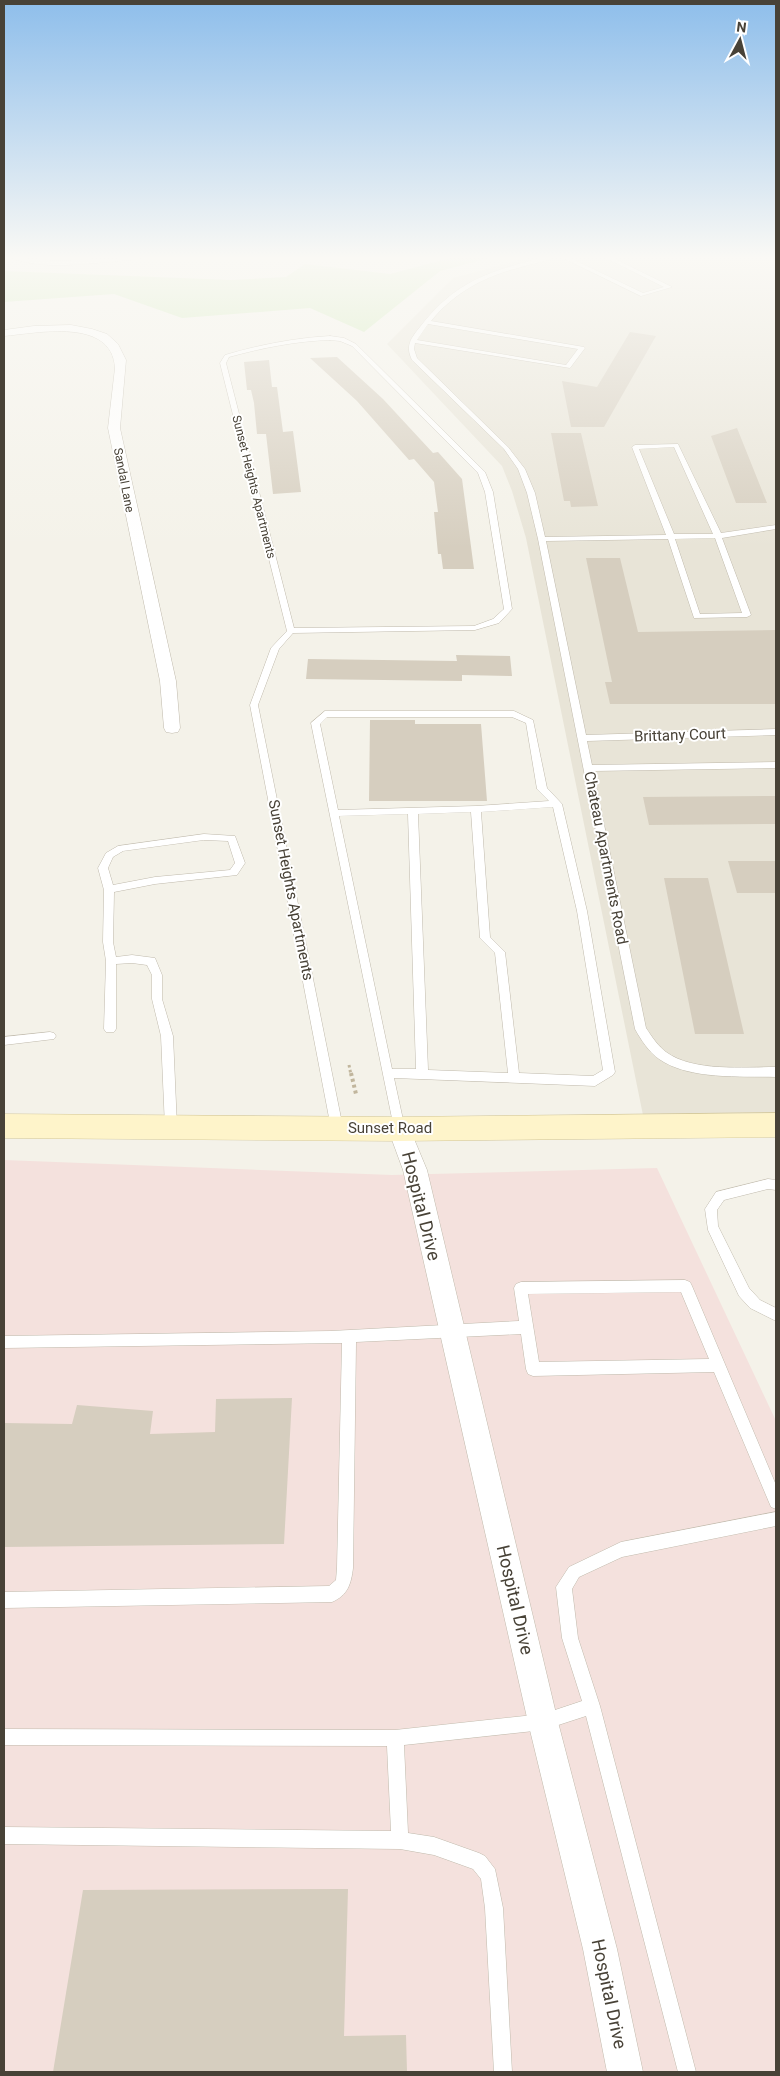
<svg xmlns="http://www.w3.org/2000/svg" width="780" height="2076" font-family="Roboto,sans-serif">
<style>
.residential{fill:#e8e4d7}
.medical{fill:#f4e1dd}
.green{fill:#cde8b3}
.building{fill:#d6cebf}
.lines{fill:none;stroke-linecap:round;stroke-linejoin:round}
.lane-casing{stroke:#c0baac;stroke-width:1}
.street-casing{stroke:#c0baac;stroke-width:1}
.secondary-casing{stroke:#d3c799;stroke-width:1}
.path-far1{stroke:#c1b69d;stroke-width:3;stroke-dasharray:2.5 2.5;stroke-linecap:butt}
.path{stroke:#c1b69d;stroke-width:4;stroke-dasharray:3 3;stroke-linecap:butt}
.lane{fill:#fff;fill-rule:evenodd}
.street{fill:#fff;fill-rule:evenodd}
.secondary{fill:#fef4ca;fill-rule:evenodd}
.labels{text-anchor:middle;stroke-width:4;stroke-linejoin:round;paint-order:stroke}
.far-street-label{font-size:12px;fill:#484237;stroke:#fff}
.street-label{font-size:15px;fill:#484237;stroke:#fff}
.near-street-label{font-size:18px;fill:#484237;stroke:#fff}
</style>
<rect width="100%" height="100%" fill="#f4f2e9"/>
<path class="residential" d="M531,257H776V1125H645L526,538L512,491L502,466L387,344L453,278Z"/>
<path class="medical" d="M4,1160L392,1175L657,1168L776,1421V2072H4Z"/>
<path class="green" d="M454,257H493L440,271L364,332L310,308L182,318L114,294L4,302V271L231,280L286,277L305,264L390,274Z"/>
<path class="building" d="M630,332L656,336L604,427H571L562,381L597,387Z
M337,357L383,399L433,453L438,452L462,479L474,569H443L441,554H438L434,512H438L434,482L414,459L409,460L357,401L310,358Z
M269,360L272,387H277L283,432L293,431L301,492L273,494L266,434H257L254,403L251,390H247L244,362Z
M737,428L767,503H736L711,436Z
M551,433H581L598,506L571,507L570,501H564Z
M586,558H620L638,632L776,630V704H610L605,682H612Z
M456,655L510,656L512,676L462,675V681L306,679L308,659L457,661Z
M370,720H415V724H481L487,801H369Z
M776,796V824L649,825L643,797Z
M728,861H776V893H737Z
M664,878H708L744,1034H695Z
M292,1398L284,1544L4,1547V1423L72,1424L77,1405L153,1411L150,1434L215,1432L216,1399Z
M348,1889L344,2036L406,2035L407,2072H53L83,1890Z"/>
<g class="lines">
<defs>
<path id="lane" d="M9,257L57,261L144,257C137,260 126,260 117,261C86,264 38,270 9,257Z
M545,257H555C544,262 530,264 518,268C483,277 454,293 431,321L584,347L585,348L570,368L415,343L414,349L417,358L508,447L525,469L535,493L545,537L666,535L632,447L635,445L678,444L721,533L776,525V529L722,538L751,615L747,617L694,618L668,539L546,541L586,735L776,729V735L587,741L592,765L776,762V768L593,771L646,1028C652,1037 658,1046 666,1052C693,1072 744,1067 776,1067V1077C741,1076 689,1080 659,1059C649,1052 641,1040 635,1029L538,539L527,493L518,469L504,449L412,360C405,346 411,338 420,327C456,280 491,271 545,257ZM428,324L578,349L566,365L417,340ZM674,447L713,534H674L639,449ZM715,538L742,613L700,614L675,539Z
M561,257H568L643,293L664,287L604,257H611L672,287L641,296Z
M330,336L344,338L356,344L485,472L493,492L512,609L499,623L475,630L293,633L279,649L258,705L343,1128L341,1132L337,1133L333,1132L331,1128L250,705L271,648L287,631L220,363L225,355C259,345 294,338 330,336ZM330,340L340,341L352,346L478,473L485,492L504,609L493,619L474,626L294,628L226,363L229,357C262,348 296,341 330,340Z
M325,711H514L533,720L547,788L562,804L587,911L615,1072L613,1075L595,1086L394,1078L405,1129L403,1133L399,1134L395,1133L311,723ZM327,717H512L526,723L537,789L549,801L476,806L338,810L320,724ZM553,807L577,911L603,1070L593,1076L519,1073L505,952L490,937L481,812ZM471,812L480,938L495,953L508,1073L428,1070L418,814ZM408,814L416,1069H392L339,816Z
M204,834L235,836L245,863L237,875L155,884L114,892L113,942L116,957L132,955L155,958L162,975V999L173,1036L177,1127L175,1131L171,1132L167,1131L165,1127L161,1036L152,999V975L147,965L132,963L116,964V1029L114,1032H106L104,1029L106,961L103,942L104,890L98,868L106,853L118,846ZM204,840L228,841L235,863L230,870L155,877L113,885L108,868L113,857L123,851Z
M50,1032L54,1033L56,1036L54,1039L4,1045V1037Z
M768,1179L776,1180V1190L768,1189L724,1200L717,1210L718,1226L749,1288L760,1300L776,1308V1321L750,1308L739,1296L708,1230L705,1209L716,1192Z
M685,1280L690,1282L692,1286L776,1485V1509L771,1507L714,1372L533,1376L528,1374L526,1369L521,1334L356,1342L353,1568C351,1584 348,1595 332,1602L4,1608V1592L329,1586L336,1580L337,1568L342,1343L4,1348V1336L331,1331L519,1321L514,1288L516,1284L521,1282ZM681,1292L709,1359L539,1362L528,1294Z
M776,1512V1526L622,1557L579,1577L572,1589L578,1638L600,1706L696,2072H678L586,1716L543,1730L404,1745L408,1833L434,1837L479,1853L485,1856L495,1869L503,1908L512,2072H494L485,1908L481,1879L473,1869L434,1855L400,1849L4,1844V1827L391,1831L387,1746L4,1745V1729L395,1730L543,1714L582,1701L562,1638L556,1587L569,1567L621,1542Z"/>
<path id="street" d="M71,325L92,329L107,334L118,344L126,360L120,428L176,681L180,728L178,732L172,733L166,732L164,728L160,681L108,428L115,368C112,317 37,333 4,336V330L34,326Z
M399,1120L407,1122L427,1170L558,1722L617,1949L643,2072H607L583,1949L528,1722L403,1170L388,1129L391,1122Z"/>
<path id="secondary" d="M776,1113V1137L399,1141L4,1138V1114L399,1117Z"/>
</defs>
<use href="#lane" class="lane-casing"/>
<use href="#street" class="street-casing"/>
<use href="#secondary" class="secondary-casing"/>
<path class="path-far1" d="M349,1065L351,1075"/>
<path class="path" d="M351,1073L356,1094"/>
<use href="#lane" class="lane"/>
<use href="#street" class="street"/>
<use href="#secondary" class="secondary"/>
</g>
<linearGradient id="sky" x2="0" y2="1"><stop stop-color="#8ebeeb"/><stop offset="0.47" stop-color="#faf9f5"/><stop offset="1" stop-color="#faf9f5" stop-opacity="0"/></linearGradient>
<rect width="780" height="548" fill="url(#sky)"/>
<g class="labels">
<g class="far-street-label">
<text transform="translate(124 480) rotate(79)" y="4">Sandal Lane</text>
<text transform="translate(254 487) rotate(76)" y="4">Sunset Heights Apartments</text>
</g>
<g class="street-label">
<text transform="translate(680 735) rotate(-2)" y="5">Brittany Court</text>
<text transform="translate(606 858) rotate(79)" y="5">Chateau Apartments Road</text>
<text transform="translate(291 890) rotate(79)" y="5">Sunset Heights Apartments</text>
<text x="390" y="1133">Sunset Road</text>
</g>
<g class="near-street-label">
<text transform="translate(421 1206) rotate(76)" y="6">Hospital Drive</text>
<text transform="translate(515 1600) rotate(77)" y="6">Hospital Drive</text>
<text transform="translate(609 1994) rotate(78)" y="6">Hospital Drive</text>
</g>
</g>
<rect width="780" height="2076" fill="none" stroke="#484237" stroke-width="10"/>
<g transform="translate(740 40) rotate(7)" stroke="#ffffff" stroke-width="4" paint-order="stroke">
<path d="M0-4L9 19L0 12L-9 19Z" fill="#484237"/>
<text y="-8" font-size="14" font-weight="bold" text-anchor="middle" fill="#484237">N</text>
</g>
</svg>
